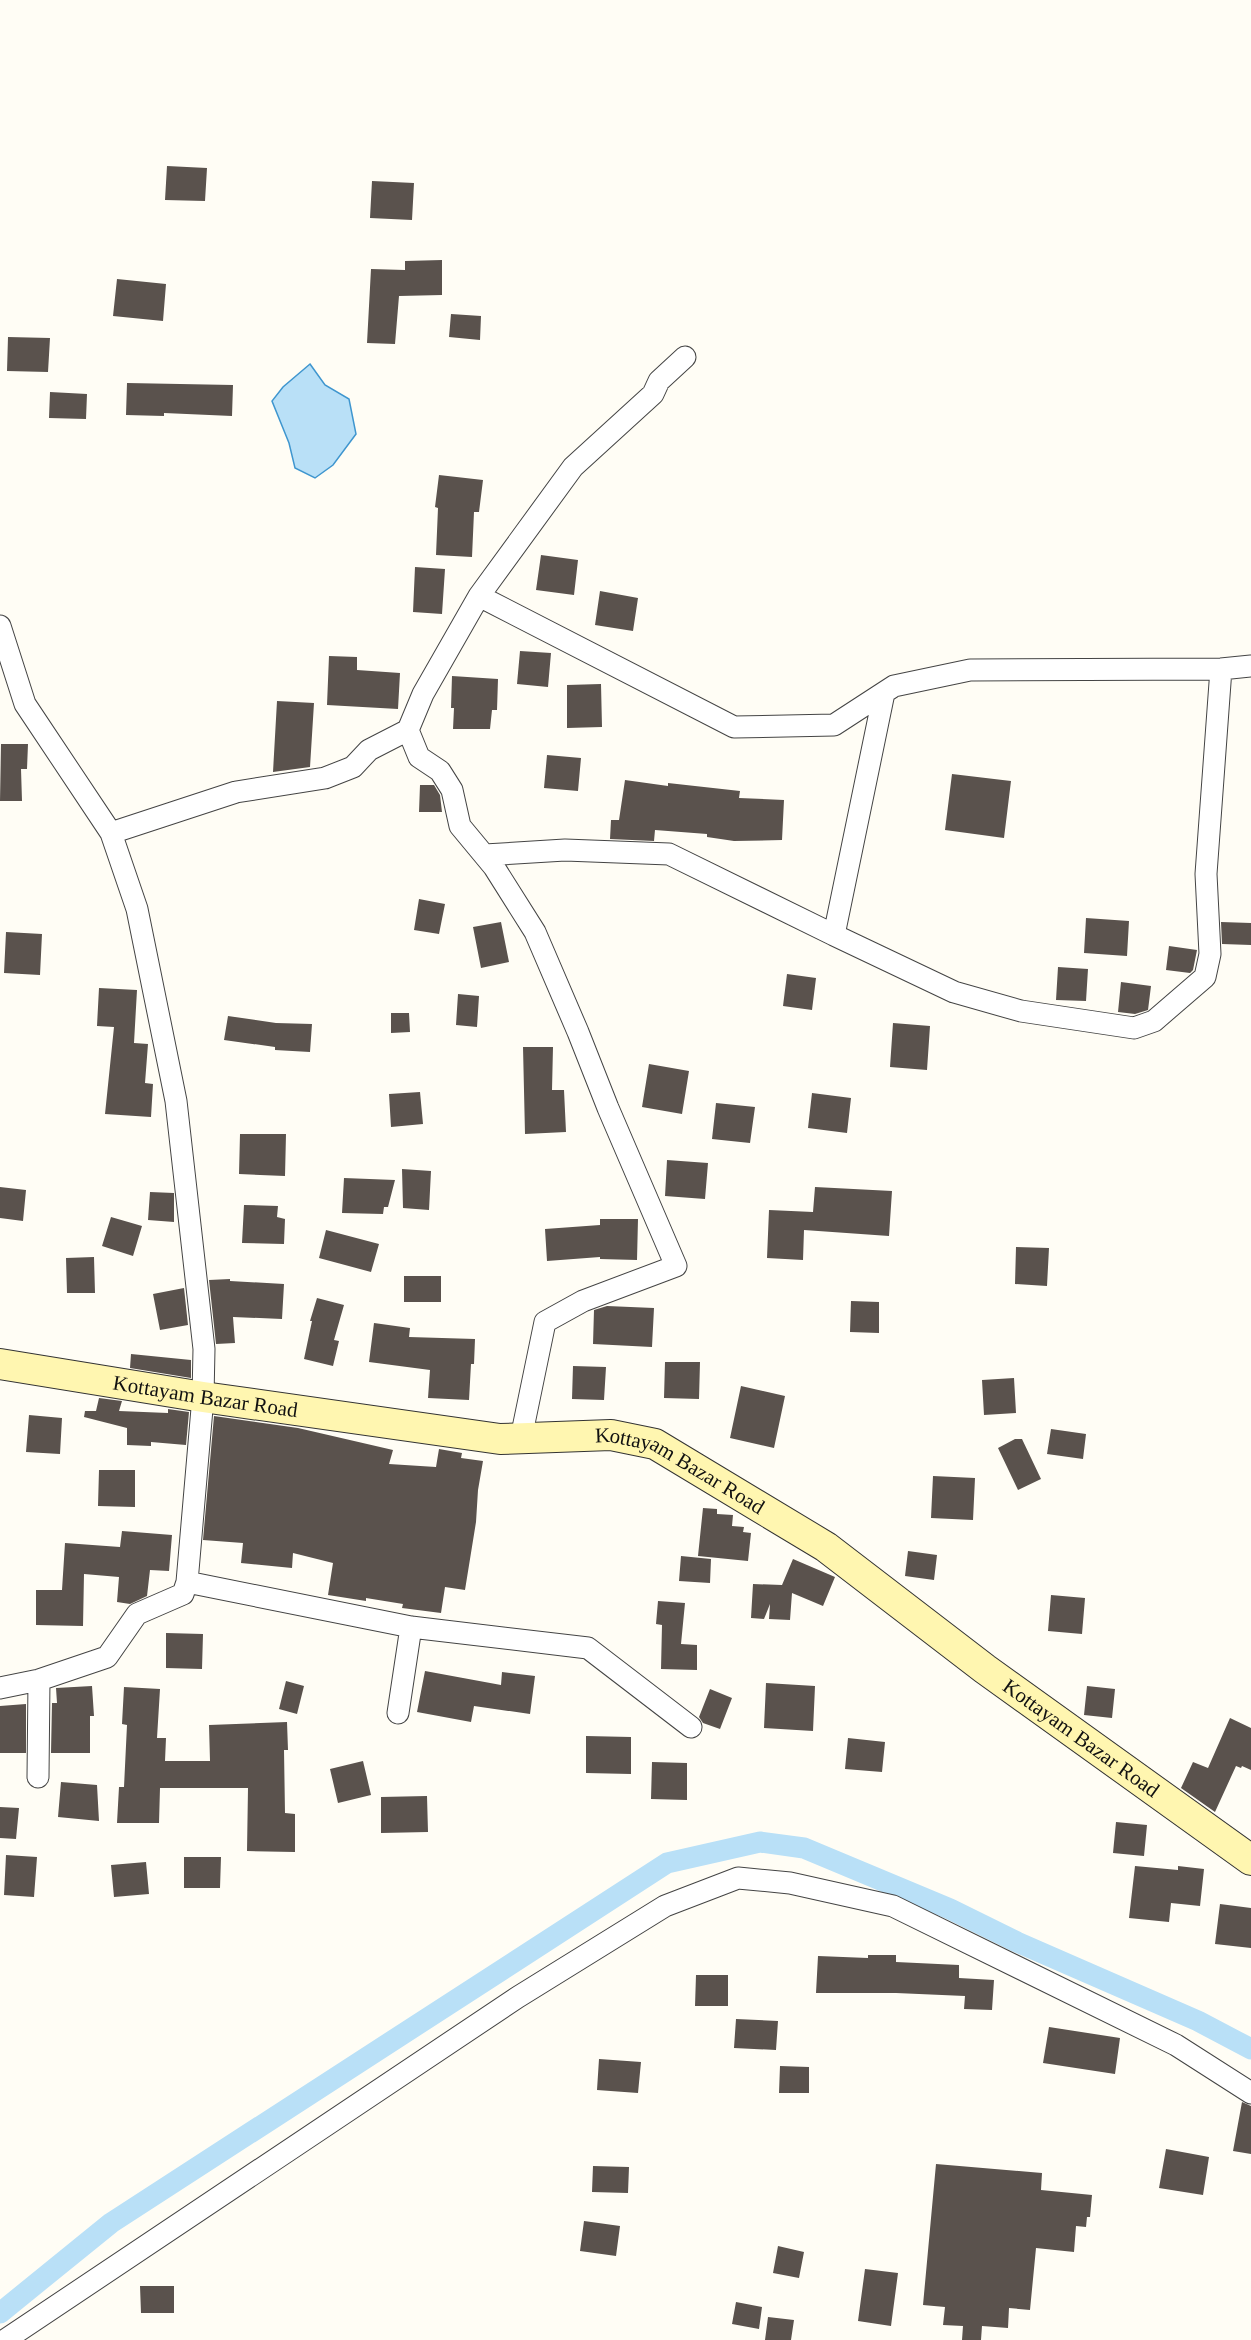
<svg xmlns="http://www.w3.org/2000/svg" width="1251" height="2340" font-family="'Times New Roman',serif">
<style>
.water{fill:#b9e0f7;stroke:#3f96cf;stroke-width:1.5}
.lines{fill:none;stroke-linecap:round;stroke-linejoin:round}
.canal{stroke:#b9e0f7;stroke-width:21}
.building{fill:#5a524d}
.street-casing{stroke:#444;stroke-width:23}
.secondary-casing{stroke:#333;stroke-width:32}
.street{stroke:#fff;stroke-width:21}
.secondary{stroke:#fff6b0;stroke-width:30}
.labels{text-anchor:middle;stroke-width:6;stroke-linejoin:round;paint-order:stroke}
.street-label{font-size:21px;fill:#111;stroke:#fff}
</style>
<rect width="100%" height="100%" fill="#fffdf5"/>
<path class="water" d="M310,364L325,385L349,399L356,434L333,465L315,478L295,468L289,443L272,401L283,387Z"/>
<g class="lines">
<path class="canal" d="M0,2313L111,2223L667,1863L760,1842L804,1848L950,1909L1017,1942L1198,2021L1251,2049"/>
</g>
<path class="building" d="M167,166L207,168L205,201L165,200Z
M372,181L414,183L412,220L370,218Z
M442,260V295L399,296L395,344L367,343L371,269L405,270V261Z
M117,279L166,284L163,321L113,316Z
M451,314L481,316L480,340L449,337Z
M8,337L50,338L48,372L7,371Z
M127,383L233,385L232,416L164,413V416L126,415Z
M50,392L87,394L86,419L49,418Z
M439,475L483,480L479,512H474L472,557L436,555L438,508L435,507Z
M541,555L578,560L574,595L536,590Z
M415,567L445,569L442,614L413,612Z
M600,591L638,598L633,631L595,625Z
M520,651L551,653L548,687L517,684Z
M329,656L357,657V670L400,673L398,709L327,705Z
M452,676L498,679L497,710H492L490,729H453L454,708H451Z
M601,684L602,727L567,728V685Z
M277,701L314,703L310,767L273,772Z
M1,744H28L27,769H21L22,801H0Z
M547,755L581,758L578,791L544,788Z
M952,774L1011,781L1004,838L945,830Z
M625,780L668,786V783L740,791L739,798L784,800L782,840L734,841L707,837V834L655,830L654,841L610,839L611,820H619Z
M420,785H434L440,795L442,812H419Z
M419,899L445,904L439,934L414,930Z
M1086,918L1129,921L1127,956L1084,953Z
M501,922L509,962L481,968L473,927Z
M1221,922L1251,923V945L1222,944Z
M6,932L42,934L40,975L4,973Z
M1169,946L1197,950L1193,970L1190,973L1166,970Z
M1058,967L1088,969L1086,1001L1056,1000Z
M787,974L816,978L812,1010L783,1006Z
M1121,982L1151,986L1148,1010L1135,1014L1118,1012Z
M99,988L137,990L134,1043L148,1044L145,1083L153,1084L151,1117L105,1114L114,1027L97,1026Z
M458,994L479,996L477,1027L456,1025Z
M391,1013H409L410,1032L391,1033Z
M228,1016L276,1023L312,1024L310,1052L275,1050V1047L224,1040Z
M893,1023L930,1026L927,1070L890,1067Z
M523,1047H553L552,1090H564L566,1132L525,1134Z
M649,1064L689,1071L682,1114L642,1107Z
M420,1092L423,1124L391,1127L389,1094Z
M812,1093L851,1098L847,1133L808,1128Z
M716,1103L755,1107L750,1143L712,1139Z
M240,1134H286L285,1176L239,1174Z
M667,1160L708,1163L705,1199L665,1196Z
M402,1169L431,1171L429,1210L403,1208Z
M344,1178L395,1180L388,1207H384L383,1214L342,1213Z
M0,1187L26,1190L23,1221L0,1218Z
M815,1187L892,1191L889,1236L804,1230L803,1260L767,1258L769,1210L813,1212Z
M150,1192L174,1193V1222L148,1220Z
M244,1205L278,1206L277,1217L285,1219L284,1244L242,1243Z
M111,1217L142,1226L133,1256L102,1246Z
M600,1219H638L637,1260L600,1259V1257L547,1261L545,1229L600,1225Z
M326,1230L379,1244L371,1272L319,1258Z
M1016,1247L1049,1248L1047,1286L1015,1284Z
M94,1257L95,1293H67L66,1258Z
M404,1276H441V1302H404Z
M230,1279V1281L284,1284L282,1319L233,1317L235,1343L216,1344L209,1280Z
M184,1288L188,1325L160,1330L153,1294Z
M317,1298L344,1305L334,1340L339,1341L333,1366L304,1359L312,1321H310Z
M851,1301L879,1302V1333L850,1332Z
M607,1306L654,1308L652,1347L593,1344L594,1310Z
M374,1323L410,1328L409,1337L475,1339L474,1364H471L469,1400L428,1398L430,1370L369,1362Z
M131,1354L191,1360V1378L130,1368Z
M665,1362H700L699,1399L664,1398Z
M573,1366L606,1367L604,1400L572,1399Z
M1014,1378L1016,1413L984,1415L982,1380Z
M741,1386L785,1396L774,1448L730,1438Z
M99,1398L122,1401L119,1411L168,1413V1409L189,1412L186,1445L151,1442V1446L127,1445V1428L84,1417L85,1411H96Z
M29,1415L62,1418L60,1454L26,1452Z
M214,1416L298,1428L393,1450L389,1464L436,1467L439,1449L462,1453L461,1458L483,1461L478,1490L476,1522L465,1590L445,1587L441,1613L402,1608L403,1604L366,1598V1601L328,1595L333,1563L293,1553L292,1568L241,1563L243,1543L203,1540Z
M1051,1429L1086,1434L1083,1459L1047,1454Z
M1015,1439H1022L1041,1479L1018,1490L998,1448Z
M99,1470H135V1507L98,1506Z
M933,1476L975,1478L973,1520L931,1518Z
M703,1508L717,1509V1514L733,1515L732,1526L744,1527L743,1532L751,1533L748,1561L698,1556Z
M122,1531L172,1535L169,1571L150,1570L147,1596L130,1604L117,1602L119,1577L84,1574L83,1626L36,1625V1590H62L65,1543L120,1547Z
M908,1551L937,1555L934,1580L905,1576Z
M681,1556L711,1559L710,1583L679,1581Z
M793,1559L835,1577L823,1606L792,1593L790,1620L769,1619L770,1604L764,1619L751,1618L753,1584L782,1585Z
M1051,1595L1085,1598L1082,1634L1048,1631Z
M658,1601L685,1603L681,1644L697,1645V1670L661,1669L662,1625L656,1624Z
M166,1633L203,1634L202,1669L166,1668Z
M425,1671L501,1685L502,1672L535,1676L530,1714L474,1706L471,1722L417,1712Z
M286,1681L304,1686L297,1714L279,1709Z
M766,1683L815,1686L813,1731L764,1728Z
M92,1686L94,1716H90V1753H51L52,1703H57L56,1688Z
M1087,1686L1115,1689L1112,1718L1084,1715Z
M124,1687L160,1689L157,1738H166L165,1761H210L209,1725L287,1722L288,1750H284L285,1813L295,1814V1852L247,1851L248,1788H160L159,1823H117L119,1787H124L127,1725L122,1724Z
M710,1689L732,1698L720,1729L703,1723L699,1717Z
M26,1704V1753H0V1706Z
M1230,1718L1251,1728V1770L1242,1766L1241,1768L1236,1766L1215,1812L1181,1788L1193,1762L1208,1768Z
M586,1736L631,1737V1774L586,1773Z
M848,1738L885,1742L882,1772L845,1769Z
M363,1761L371,1795L338,1803L330,1769Z
M652,1762L687,1763V1800L651,1799Z
M61,1782L97,1785L99,1821L58,1817Z
M427,1796L428,1832L381,1833V1797Z
M0,1807L19,1808L16,1839L0,1838Z
M1116,1822L1147,1825L1144,1856L1113,1853Z
M6,1855L37,1857L34,1897L4,1895Z
M184,1857H221L220,1888H184Z
M146,1862L149,1894L114,1897L111,1865Z
M1135,1866L1178,1870V1866L1204,1869L1200,1906L1171,1903L1169,1922L1129,1918Z
M1220,1904L1251,1908V1948L1215,1944Z
M868,1955H896V1962L959,1965V1978L994,1980L992,2010L964,2009L965,1996L896,1993H816L818,1956L868,1958Z
M696,1975H728V2006H695Z
M736,2019L778,2021L776,2050L734,2048Z
M1049,2027L1120,2038L1115,2074L1043,2063Z
M599,2059L641,2062L638,2093L597,2090Z
M780,2066L809,2067V2093H779Z
M1242,2102L1251,2106V2154L1233,2151Z
M1166,2149L1209,2157L1203,2195L1159,2188Z
M936,2164L1042,2173L1041,2190L1092,2195L1090,2217H1087L1086,2227L1076,2226L1074,2252L1036,2248L1030,2310L1009,2308L1008,2328L982,2326L981,2340H962L963,2326L943,2325L945,2307L923,2305Z
M593,2166L629,2167L628,2193L592,2192Z
M584,2221L620,2226L616,2256L580,2251Z
M778,2246L804,2252L799,2278L773,2273Z
M865,2269L898,2273L891,2326L858,2321Z
M140,2286H174V2313H141Z
M736,2302L762,2307L759,2329L732,2324Z
M768,2317L794,2320L791,2340H765Z"/>
<g class="lines">
<defs>
<path id="street" d="M479,596L734,727L834,725L894,686L970,670L1221,669L1251,666
M0,626L25,704L111,833L137,909L176,1101L204,1349L203,1397L187,1582L183,1594L137,1614L107,1657L39,1680L0,1688
M111,833L236,792L325,778L353,767L369,750L408,730
M485,855L565,850L669,854L834,935L884,693
M834,935L954,992L1021,1011L1134,1028L1154,1021L1205,977L1210,954L1206,874L1221,669
M521,1438L545,1322L583,1301L676,1266L608,1108L578,1032L535,932L494,867L460,826L452,790L440,771L419,757L408,730L423,694L479,596L573,467L653,394L659,381L685,357
M187,1582L411,1627L588,1648L691,1727
M398,1713L411,1627
M38,1777L39,1680
M5,2340L518,1997L665,1906L738,1878L790,1883L893,1906L1176,2045L1251,2093"/>
<g id="secondary">
<path id="s1" d="M0,1364L203,1397L500,1439L611,1435L655,1444L826,1547L985,1669L1251,1860"/>
</g>
</defs>
<use href="#street" class="street-casing"/>
<use href="#secondary" class="secondary-casing"/>
<use href="#street" class="street"/>
<use href="#secondary" class="secondary"/>
</g>
<g class="labels">
<g class="street-label">
<text dy="7" stroke="none"><textPath href="#s1" startOffset="208">Kottayam Bazar Road</textPath></text>
<text dy="7" stroke="none"><textPath href="#s1" startOffset="694">Kottayam Bazar Road</textPath></text>
<text dy="7" stroke="none"><textPath href="#s1" startOffset="1180">Kottayam Bazar Road</textPath></text>
</g>
</g>
</svg>
